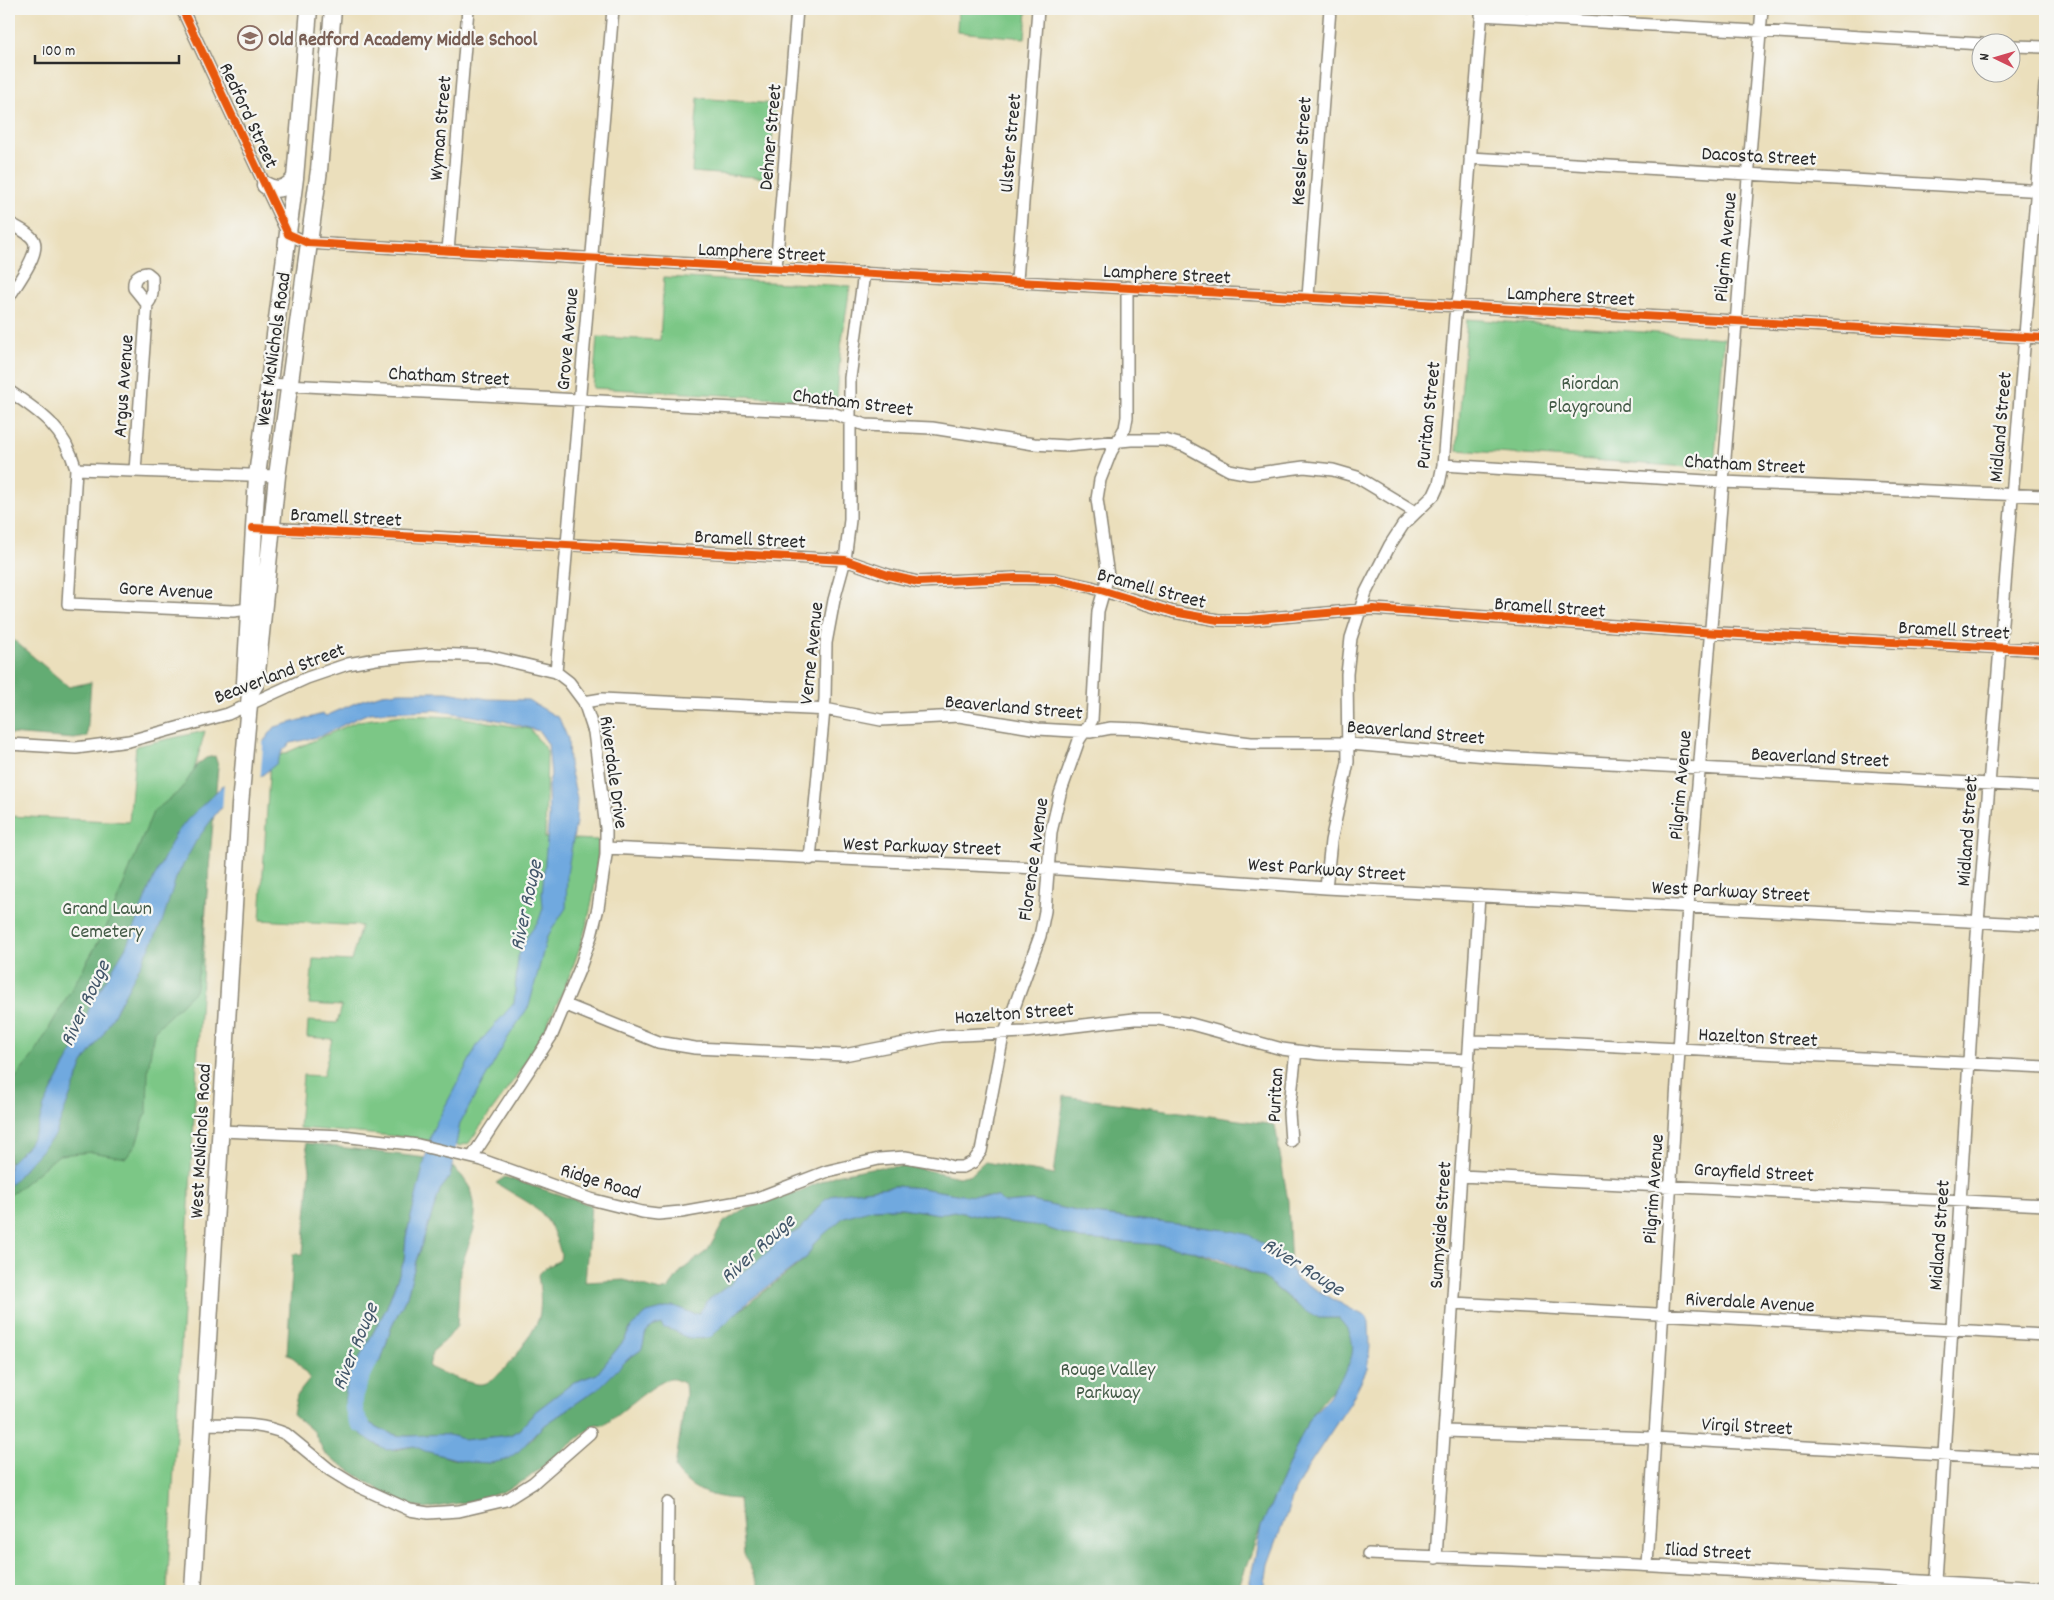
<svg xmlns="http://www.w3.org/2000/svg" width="2054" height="1600" font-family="Dekko,sans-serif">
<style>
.green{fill:#7bc786;stroke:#537958}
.forest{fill:#64ac73;stroke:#486c4f}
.water{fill:#6fa9df;stroke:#4d6a85}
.pier{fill:#ebdfbc}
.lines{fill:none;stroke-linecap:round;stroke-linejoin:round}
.river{stroke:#6fa9df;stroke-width:18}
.minor-casing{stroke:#8b8574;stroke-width:14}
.secondary-casing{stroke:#8b8574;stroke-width:19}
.minor{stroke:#fff;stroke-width:11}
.secondary{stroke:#fff;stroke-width:16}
.cycleway-casing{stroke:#f6f6f2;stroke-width:11}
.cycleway{stroke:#e8590c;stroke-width:8}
.labels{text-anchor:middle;stroke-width:4.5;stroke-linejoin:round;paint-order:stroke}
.education-label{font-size:20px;font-weight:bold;fill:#785e54;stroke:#f6f6f2;text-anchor:start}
.street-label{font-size:20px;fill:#2b2b2b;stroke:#f6f6f2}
.park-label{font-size:20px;fill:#435a46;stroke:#f6f6f2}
.water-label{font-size:21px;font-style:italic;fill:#43576a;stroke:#f6f6f2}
</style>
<rect width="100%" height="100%" fill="#f6f6f2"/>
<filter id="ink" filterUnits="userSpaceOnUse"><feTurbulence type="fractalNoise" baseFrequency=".02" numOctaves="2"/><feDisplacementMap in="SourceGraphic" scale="10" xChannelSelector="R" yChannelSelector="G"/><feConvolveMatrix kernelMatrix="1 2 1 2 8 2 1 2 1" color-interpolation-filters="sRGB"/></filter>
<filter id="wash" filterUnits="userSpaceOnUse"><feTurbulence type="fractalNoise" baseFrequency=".0096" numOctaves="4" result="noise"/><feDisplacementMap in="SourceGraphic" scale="20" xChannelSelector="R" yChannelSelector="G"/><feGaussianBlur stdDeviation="1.12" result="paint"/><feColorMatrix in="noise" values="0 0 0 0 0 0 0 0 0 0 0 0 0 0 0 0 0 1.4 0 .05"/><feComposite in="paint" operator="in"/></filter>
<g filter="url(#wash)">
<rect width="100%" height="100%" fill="#ebdfbc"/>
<path class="green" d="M958,9H1027L1025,38L957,32Z
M698,98L775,104L769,178L692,172Z
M664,277L850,286L840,354L837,401L593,388L597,337L660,340Z
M1467,319L1724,338L1714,469L1457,450Z
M403,715L458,717L530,729L547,751L545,838L598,840C599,912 569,987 534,1048C515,1081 490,1112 469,1143L460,1146L405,1137L299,1128L303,1075L323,1076L332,1039L307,1037L308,1021L337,1023L342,1006L309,1004L313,959L351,961L361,926L260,920L270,760L358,721Z
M205,731L188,792L211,821L167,1591H9V816L129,822L136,746Z"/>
<path class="forest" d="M9,636L69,687L91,682L87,737L74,739L9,734Z
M215,756L218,766L201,960L195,991L154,1031L148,1070L147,1110L136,1144L126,1158L92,1152L59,1155L9,1196V1083L14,1080L35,1053L105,930L153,812L182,789L197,765L206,758Z
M1064,1096L1275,1125L1288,1201L1291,1272C1283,1247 1255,1240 1233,1231L1085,1213L1031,1201L1004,1203L998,1197L962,1195L921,1188L895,1186L835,1194L825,1199L800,1230L782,1238L759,1260L738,1275L732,1283L708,1300L699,1313L694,1314L674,1306L631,1327L625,1339L597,1374L574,1382L536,1411L519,1430L510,1435L464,1440C445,1430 422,1437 402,1436C388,1435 371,1424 359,1417C350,1402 348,1377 367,1368C373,1366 376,1366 381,1361L392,1325L407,1296L416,1261L440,1190L450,1177L453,1167L462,1176L470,1188L475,1212L474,1229L460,1270L457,1326L447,1339L432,1352L429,1367C439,1372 473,1386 483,1384C499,1382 535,1333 539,1317C542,1303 540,1289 538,1275L545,1268L560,1260L561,1254C547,1205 534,1208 496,1183L505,1177L591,1205L585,1282L624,1280L660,1291L668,1289L682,1270L708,1250L724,1222L742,1210L800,1191L836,1175L871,1168L908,1166L959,1177L972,1174L985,1162L1054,1175Z
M306,1143L426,1158L406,1237L404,1261L386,1309L349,1377L345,1398L348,1419L378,1446L396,1450L414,1446L452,1459L490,1463L530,1441L542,1427L600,1387L628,1359L641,1350C648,1335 639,1330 661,1324L664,1328L676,1329L686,1337L703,1339L798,1265L807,1257L815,1242L829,1229L844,1217L857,1212L873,1209L902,1208L939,1214L954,1211L994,1220L1041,1226L1080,1239L1163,1245L1190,1250L1264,1278L1294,1303L1319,1318H1338C1378,1356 1328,1388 1308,1421L1261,1527L1237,1591H761L744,1554L739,1499C714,1498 689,1491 675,1468L686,1394L685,1384C680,1382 675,1378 670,1379C654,1382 619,1415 604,1425L596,1424L527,1479L502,1492L478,1500L425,1509L403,1503L384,1493L325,1454L314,1432L293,1414L297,1395L310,1379L295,1359L287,1354L293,1254H303L310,1170Z"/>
<path class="water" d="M400,692H447L488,699L528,700L559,718L568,739L569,764L577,798L576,822L567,874L566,908L547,937L529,1006L509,1036L460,1123L450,1177L440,1190L416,1261L407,1296L392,1325L381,1361C376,1366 373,1366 367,1368C348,1377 350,1402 359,1417C371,1424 388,1435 402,1436C422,1437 445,1430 464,1440L510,1435L519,1430L536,1411L574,1382L597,1374L625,1339L631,1327L647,1313L674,1306L694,1314L699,1313L708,1300L732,1283L738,1275L759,1260L782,1238L800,1230L825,1199L835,1194L895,1186L921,1188L962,1195L998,1197L1004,1203L1031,1201L1085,1213L1233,1231L1249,1235L1269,1248L1282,1254L1297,1279L1349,1308L1367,1317L1369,1322L1370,1347L1367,1369L1350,1403L1307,1468L1295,1491L1268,1564L1264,1591H1242L1249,1586L1261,1527L1308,1421C1314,1411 1322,1406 1329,1397C1332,1393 1333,1388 1337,1383C1354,1361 1361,1340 1338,1318H1319L1305,1311L1264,1278L1220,1259L1190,1250L1163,1245L1080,1239L1041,1226L994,1220L954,1211L939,1214L902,1208H887L873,1209L844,1217L815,1242L807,1257L749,1301L711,1337C704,1339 692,1339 686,1337C676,1333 677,1330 664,1328L661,1324C639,1330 648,1336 641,1350L628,1359L600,1387L542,1427L519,1451L506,1460L490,1463L468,1462L425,1451L414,1446L387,1450C353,1432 337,1419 349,1377L386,1309L404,1261L406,1237L432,1131L478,1044L514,1003L518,957L527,937L539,920L543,908L542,894L549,817L548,786L551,775L548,744L539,731L504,721L434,710L383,712L369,713L357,718L321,736L291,743L283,750L276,764L218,811L196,841L176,878L162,922L151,945L104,1033L83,1063L55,1135L9,1186V1164L28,1145L37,1130L44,1106L77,1042L90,1006L127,945L150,886L175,835L188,819L248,761L275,727L323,714L326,716L362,700L382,694Z"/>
<path class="pier" d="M264,735L260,781L222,811L224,782L246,759Z"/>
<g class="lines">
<path class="river" d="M361,1424C342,1403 365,1370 375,1349"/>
</g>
</g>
<g filter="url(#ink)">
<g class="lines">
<defs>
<path id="minor" d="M182,9L288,234L308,243L2045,338
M1481,15L1982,44
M2012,46L2045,47
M1470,158L2045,191
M9,223C16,227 30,233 34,241C40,254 16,285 9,297
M448,251L468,9
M776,268L797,9
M1017,280L1038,9
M1308,297L1330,9
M267,384L832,413L865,425L932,428L1034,444L1067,446L1131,440H1165L1185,446L1229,470L1250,474L1304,467L1333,470L1357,477L1415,512
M9,391C42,413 64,428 76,469L68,604L233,611L257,608
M1443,465L1723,482L2045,496
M76,469L277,476
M135,471L147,304C154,298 152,286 152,277L147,273C138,274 133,278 134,288L147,304
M266,528L845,560L888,575L918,582L1016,578L1054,579L1091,587L1173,612L1218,620H1248L1373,609L1701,632L2045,650
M556,672L613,9
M584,702L602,699L830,710L881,720L959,716L1038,729L1090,732L1111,728L1141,729L1251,743H1339L1498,757L2045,787
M9,744L76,748L129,741L228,714L307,678L348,664L376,659L432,654L488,656L556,672L569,682L584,702L594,732L606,828V855L598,908L591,936L580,968L552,1035L472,1157
M606,848L1059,869L1326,888L2045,925
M810,859L825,699L826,643L834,600L845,560L850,520V378L864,273
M1326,888L1331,841L1348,762L1347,674L1351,638L1366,592L1390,545L1403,525L1434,495L1439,484L1443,465L1455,316L1460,291L1482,9
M566,1005L658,1042L695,1048L844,1055L941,1036L1025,1032L1134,1019H1158L1191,1024L1282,1049L1319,1054L1469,1060
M1470,1041L1556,1043L2045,1067
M221,1131L343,1136L418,1145L482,1160L590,1199L642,1212L658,1214L681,1212L755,1199L828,1171L879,1159L905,1157L940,1163L952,1167H963L973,1162L981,1151L1002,1041L1040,936L1045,911L1051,832L1060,794L1079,740L1092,720L1098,611L1108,576L1097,499L1100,480L1111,452L1125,428L1127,417V287
M1291,1141L1289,1113L1296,1051
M1461,1176L2045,1205
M1453,1303L2045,1335
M203,1424C231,1425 259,1422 286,1434L330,1470L351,1483L410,1510L428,1513L459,1511L506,1500L533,1483L590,1433
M1446,1431L1655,1438L2045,1461
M1368,1554L1637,1565L2045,1588
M1436,1558L1479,895
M1647,1565L1688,906L1762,9
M1936,1580L1977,935L2045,85
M667,1591L668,1503"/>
<path id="secondary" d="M265,185C277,192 286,189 295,178
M250,693L245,683L257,476L295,178L309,9
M193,1591L240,805L250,693L256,683L277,476L319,170L333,9"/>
</defs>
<use href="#minor" class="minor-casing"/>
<use href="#secondary" class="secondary-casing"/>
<use href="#minor" class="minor"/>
<use href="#secondary" class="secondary"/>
<defs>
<path id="cycleway" d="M182,9L288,234L308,243L2045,338
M253,528L845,560L888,575L918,582L1016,578L1054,579L1091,587L1173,612L1218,620H1248L1373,609L1701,632L2045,650"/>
</defs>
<use href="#cycleway" class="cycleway-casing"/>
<use href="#cycleway" class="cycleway"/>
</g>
</g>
<defs>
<symbol id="school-ring" viewBox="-11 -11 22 22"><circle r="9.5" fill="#f6f6f2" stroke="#8d6e63" stroke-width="1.5"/><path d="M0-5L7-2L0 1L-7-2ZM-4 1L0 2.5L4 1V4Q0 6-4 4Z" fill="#8d6e63"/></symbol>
</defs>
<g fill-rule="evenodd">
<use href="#school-ring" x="236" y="24" width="28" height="28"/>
</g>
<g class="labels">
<g class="education-label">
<text x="268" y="45">Old Redford Academy Middle School</text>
</g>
<g class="street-label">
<text transform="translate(250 115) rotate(65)" y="7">Redford Street</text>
<text transform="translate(439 128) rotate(-85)" y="7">Wyman Street</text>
<text transform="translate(769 137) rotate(-85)" y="7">Dehner Street</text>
<text transform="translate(1009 143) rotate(-85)" y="7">Ulster Street</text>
<text transform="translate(1300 151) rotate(-86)" y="7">Kessler Street</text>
<text transform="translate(1759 155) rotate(3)" y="7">Dacosta Street</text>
<text transform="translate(1724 247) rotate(-85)" y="7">Pilgrim Avenue</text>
<text transform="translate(762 251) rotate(3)" y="7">Lamphere Street</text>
<text transform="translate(1167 273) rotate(3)" y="7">Lamphere Street</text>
<text transform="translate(1571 295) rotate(3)" y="7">Lamphere Street</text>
<text transform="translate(566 339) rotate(-85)" y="7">Grove Avenue</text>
<text transform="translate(272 349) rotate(-82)" y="7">West McNichols Road</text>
<text transform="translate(449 375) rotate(3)" y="7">Chatham Street</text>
<text transform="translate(122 386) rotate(-86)" y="7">Argus Avenue</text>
<text transform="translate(853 401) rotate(7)" y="7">Chatham Street</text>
<text transform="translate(1427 415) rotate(-84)" y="7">Puritan Street</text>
<text transform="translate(1999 427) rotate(-85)" y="7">Midland Street</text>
<text transform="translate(1745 463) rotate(3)" y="7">Chatham Street</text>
<text transform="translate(346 516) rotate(3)" y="7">Bramell Street</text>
<text transform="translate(750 538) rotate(3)" y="7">Bramell Street</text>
<text transform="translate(1152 587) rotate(15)" y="7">Bramell Street</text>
<text transform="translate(166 589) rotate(3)" y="7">Gore Avenue</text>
<text transform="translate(1550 606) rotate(4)" y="7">Bramell Street</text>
<text transform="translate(1954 629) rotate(3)" y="7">Bramell Street</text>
<text transform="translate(810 653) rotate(-84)" y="7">Verne Avenue</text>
<text transform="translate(279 672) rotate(-21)" y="7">Beaverland Street</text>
<text transform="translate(1014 706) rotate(5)" y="7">Beaverland Street</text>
<text transform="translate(1416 731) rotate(5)" y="7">Beaverland Street</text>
<text transform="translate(1820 756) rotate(3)" y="7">Beaverland Street</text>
<text transform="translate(615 772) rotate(82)" y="7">Riverdale Drive</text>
<text transform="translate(1679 785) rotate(-85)" y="7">Pilgrim Avenue</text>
<text transform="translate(1966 831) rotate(-86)" y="7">Midland Street</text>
<text transform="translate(922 845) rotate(2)" y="7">West Parkway Street</text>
<text transform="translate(1032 859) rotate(-82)" y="7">Florence Avenue</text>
<text transform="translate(1327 868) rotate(4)" y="7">West Parkway Street</text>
<text transform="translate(1731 890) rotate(3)" y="7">West Parkway Street</text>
<text transform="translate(1014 1012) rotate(-4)" y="7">Hazelton Street</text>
<text transform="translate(1758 1036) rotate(3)" y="7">Hazelton Street</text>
<text transform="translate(1274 1095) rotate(-87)" y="7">Puritan</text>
<text transform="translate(199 1141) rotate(-87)" y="7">West McNichols Road</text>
<text transform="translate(1754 1171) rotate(3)" y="7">Grayfield Street</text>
<text transform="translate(601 1180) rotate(17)" y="7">Ridge Road</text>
<text transform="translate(1652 1189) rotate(-86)" y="7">Pilgrim Avenue</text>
<text transform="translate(1439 1225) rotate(-86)" y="7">Sunnyside Street</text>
<text transform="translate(1938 1235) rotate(-86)" y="7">Midland Street</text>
<text transform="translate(1750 1301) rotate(3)" y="7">Riverdale Avenue</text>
<text transform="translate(1747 1425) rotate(3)" y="7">Virgil Street</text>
<text transform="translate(1708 1550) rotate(3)" y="7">Iliad Street</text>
</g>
<g class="park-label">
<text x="1590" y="389">Riordan<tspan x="1590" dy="23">Playground</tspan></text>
<text x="107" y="914">Grand Lawn<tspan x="107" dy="23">Cemetery</tspan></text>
<text x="1108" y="1375">Rouge Valley<tspan x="1108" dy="23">Parkway</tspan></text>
</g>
<g class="water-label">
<text transform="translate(525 905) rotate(-78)" y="7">River Rouge</text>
<text transform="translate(84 1003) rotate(-65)" y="7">River Rouge</text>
<text transform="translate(757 1248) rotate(-42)" y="7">River Rouge</text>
<text transform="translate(1304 1266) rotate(32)" y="7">River Rouge</text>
<text transform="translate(354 1346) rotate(-68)" y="7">River Rouge</text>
</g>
</g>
<rect width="2054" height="1600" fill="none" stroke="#f6f6f2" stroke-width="30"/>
<g transform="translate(1996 58) rotate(275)"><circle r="24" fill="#f6f6f2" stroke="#a5a5a2"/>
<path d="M0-4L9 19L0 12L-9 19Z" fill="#d1495b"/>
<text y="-8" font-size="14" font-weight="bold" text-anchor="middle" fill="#2b2b2b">N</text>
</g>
<path d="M35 55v8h144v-8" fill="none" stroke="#2b2b2b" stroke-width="2.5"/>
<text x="42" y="55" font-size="15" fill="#2b2b2b" stroke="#f6f6f2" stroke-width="4" paint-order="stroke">100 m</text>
</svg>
